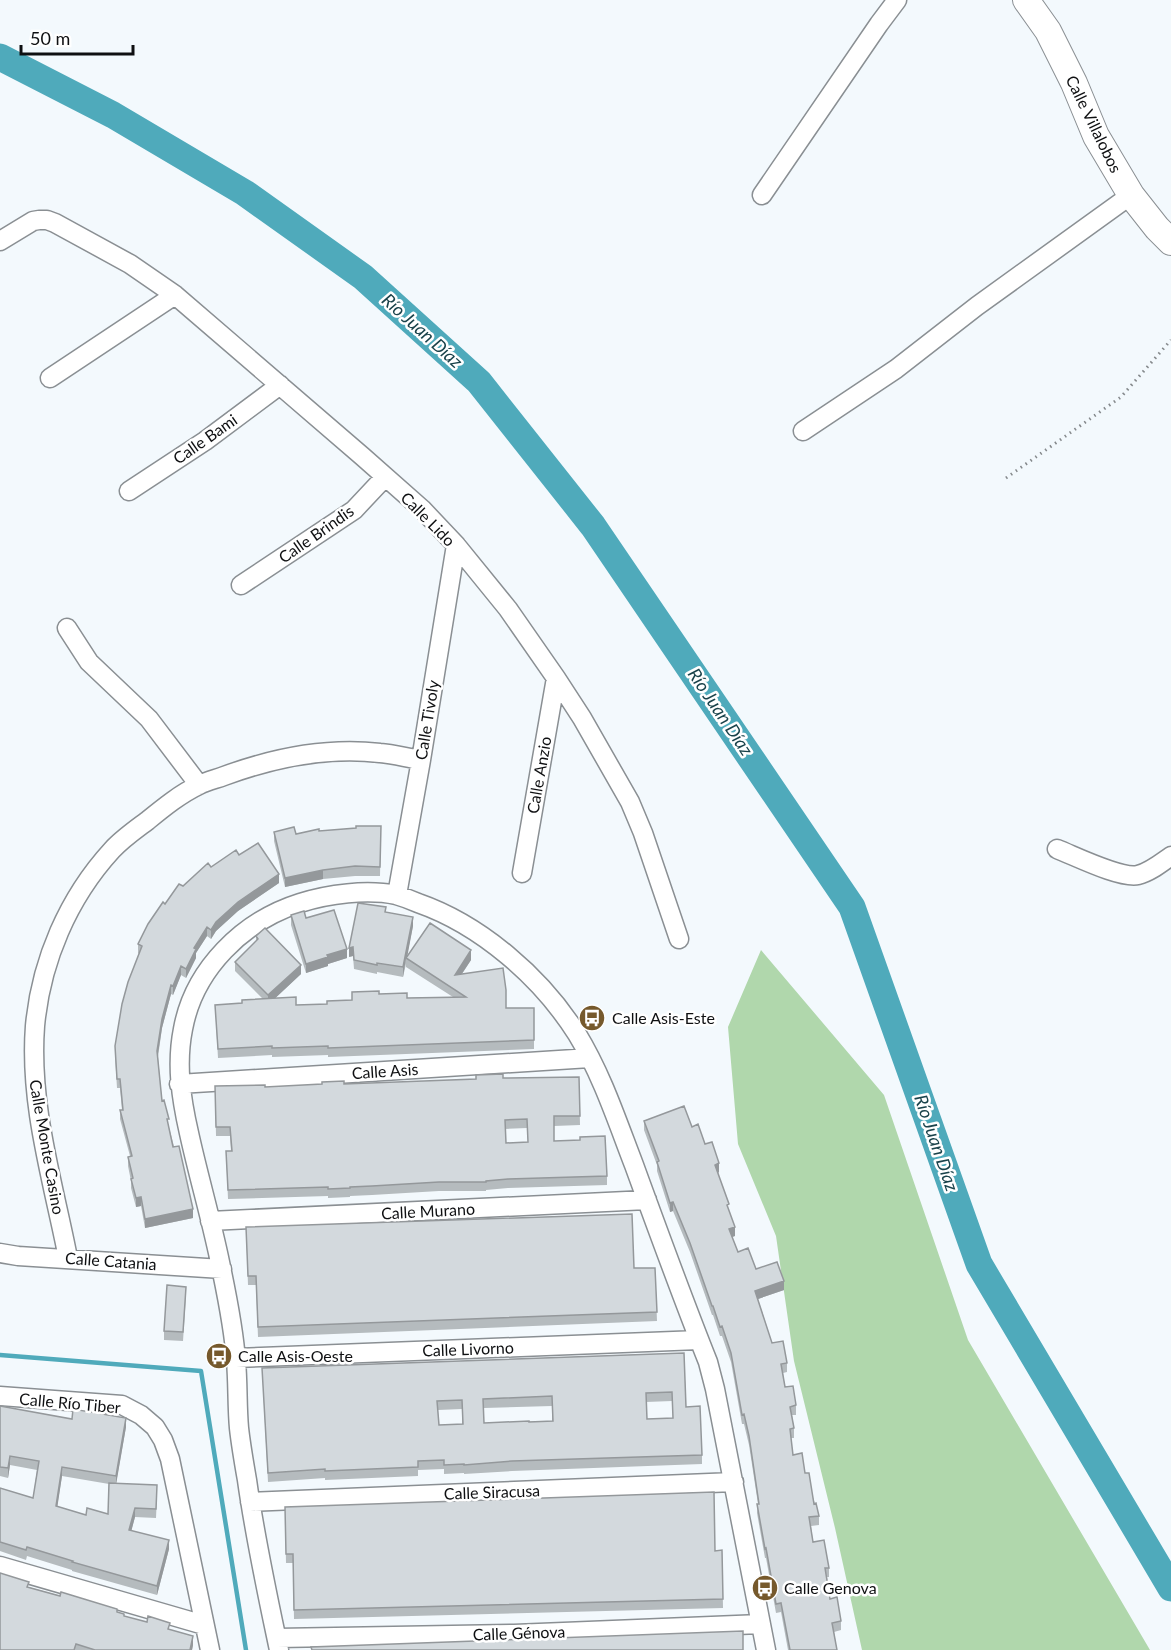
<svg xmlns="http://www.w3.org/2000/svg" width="1171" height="1650" font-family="Lato,sans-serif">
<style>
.green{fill:#b0d7ac}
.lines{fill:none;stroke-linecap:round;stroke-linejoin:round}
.stream{stroke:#4faabb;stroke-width:4.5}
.river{stroke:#4faabb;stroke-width:27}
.street-casing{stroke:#8a8f93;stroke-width:21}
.secondary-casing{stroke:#8a8f93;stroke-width:28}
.path{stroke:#85898c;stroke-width:3;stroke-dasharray:1.5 4.5;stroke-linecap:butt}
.street{stroke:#fff;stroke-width:18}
.secondary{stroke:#fff;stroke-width:26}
.wall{fill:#b5bbbe;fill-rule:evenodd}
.shaded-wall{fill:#94989b}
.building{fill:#d3d9dd;stroke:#94989b;stroke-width:1.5;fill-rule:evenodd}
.labels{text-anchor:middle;stroke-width:5;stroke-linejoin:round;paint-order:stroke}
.street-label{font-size:16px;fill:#0f1012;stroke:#fff}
.poi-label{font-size:16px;fill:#0f1012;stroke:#fff;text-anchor:start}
.water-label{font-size:18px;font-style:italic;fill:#1a434b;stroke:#fff}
</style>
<rect width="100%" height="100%" fill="#f3f9fd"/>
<path class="green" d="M761,950L884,1095L968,1340L1150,1650H862L835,1528L794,1361L776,1236L738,1144L728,1027Z"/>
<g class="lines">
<path class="stream" d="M0,1355L201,1371L246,1650"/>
<path class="river" d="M0,57L113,115L245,193L363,277L479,382L593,526L852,907L979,1264L1171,1588"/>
<defs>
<path id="street" d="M762,195L879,24L897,0
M0,241L33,221L39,220H47L55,223L130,264L175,295L362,456L422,509L456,545L508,609L556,678L582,718L630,802L643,833L679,939
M50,378L175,295
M803,431L896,369L977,306L1131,195
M129,491L205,441L280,385
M241,585L354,510L385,477
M67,628L89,662L149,719L199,785
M1057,849C1075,856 1121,879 1138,875C1150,872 1161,863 1171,856
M522,873L556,678
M397,895L421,760L456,545
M179,1084L590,1058
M210,1221L647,1200
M0,1253L18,1256L222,1269
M68,1258C53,1181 29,1105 35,1026C41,961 68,898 112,850C122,839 135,830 147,821C163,808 180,794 199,785C207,781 216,779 224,776C273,758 328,747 380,753C394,754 407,758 421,760
M236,1358L699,1340
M0,1396L122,1405L141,1415L155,1427L163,1440L170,1459L210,1650
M250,1502L734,1482
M0,1566L204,1625
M277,1638L514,1634L761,1624
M279,1650C267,1593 255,1538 247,1480C244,1463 241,1446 239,1428C237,1406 238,1383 236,1361C234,1331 228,1301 222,1272C213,1225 199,1179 189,1133C181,1098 176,1064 183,1029C194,969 243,921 300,903C328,894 367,889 396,895C403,897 411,900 418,903C481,925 541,977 577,1034C602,1075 617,1121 634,1165C658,1231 682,1297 708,1362L715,1389L766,1650"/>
<path id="secondary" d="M1026,0L1048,31L1074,83L1096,136L1131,195L1157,228L1171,242"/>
</defs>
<use href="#street" class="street-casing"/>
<use href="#secondary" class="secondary-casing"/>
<path class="path" d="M1006,478L1121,397L1171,340"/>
<use href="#street" class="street"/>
<use href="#secondary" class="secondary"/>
</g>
<path class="wall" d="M381,826L380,876H355L323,879L285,887L274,841V832L296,834Z
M239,855L279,883L238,911L216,931L211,939L207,936L196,953V958L186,978L181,975L173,995L171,994L162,1028L158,1057L162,1101L193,1218L145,1228L141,1206L136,1207L131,1188V1181L128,1166V1157L130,1156L120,1119V1110H122L120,1088H117L115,1055V1046L139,954L138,953V944L165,904L183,886L211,867Z
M386,912L413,926L407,955L471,960L462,974L506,1008H534V1049L328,1057V1055L272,1057V1055L218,1058L215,1005L242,1003L263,999L235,971V962L256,941V936L301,974L274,999L296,1005L327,1004L352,1000L379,994L407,998L453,997L406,967V964L403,977L377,972V974L354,969L353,956L349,957Z
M291,915L306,918L347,958L328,964V966L306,973L291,925Z
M579,1077L580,1125L554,1126V1141L607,1176V1185L508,1188L486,1190V1191H439L372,1195L350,1196V1197L328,1198V1196L228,1199L226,1151H231L230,1136H216L215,1086L265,1087ZM527,1128L528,1142L506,1143L505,1129Z
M644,1121L692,1127L705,1144L719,1172L718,1173L729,1211L735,1236L732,1237L738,1252L756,1269L784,1290L758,1299L772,1343L787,1363V1372L783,1373L785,1387L796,1405V1415H792L794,1428V1438H791L793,1455L805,1473L819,1516V1525L811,1526L813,1542L829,1568V1577H827L830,1599L841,1621V1630L834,1632L837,1650H788L781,1612L776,1613L766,1558H765L757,1513L758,1504L749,1445L744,1424H742L731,1362L722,1336H720L713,1315H712L690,1252L673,1211L670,1212L657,1171V1165L644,1130Z
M246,1227L634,1268H655L657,1321L258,1337L256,1285H248Z
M186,1296L183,1341L164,1340V1331Z
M684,1353L686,1407L702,1455V1464L512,1471L464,1474V1473L444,1474V1469L418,1470V1476L325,1480V1478L268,1482L262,1368ZM672,1401L673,1418L647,1419L646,1402ZM552,1406V1421L484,1423V1408ZM462,1409V1424L439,1425L438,1410Z
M0,1406L72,1419L126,1427L116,1483L157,1495L156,1518L135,1517L131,1531L169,1549L157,1595L72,1571V1570L27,1556L26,1560L0,1551V1488L33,1498L37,1470L10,1465L8,1478L0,1476ZM62,1476L109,1484L108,1514L86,1515L57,1507Z
M285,1507L715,1551L722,1550L723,1608L294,1619L293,1563H286Z
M29,1587L117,1612L124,1616L170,1630L193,1645L192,1650H0Z"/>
<path class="shaded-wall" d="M323,870V879L285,887V878Z
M279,874V883L238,911L216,931L211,939V930L216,922L238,902Z
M413,917V926L407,958H406L403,977V967Z
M207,927V936L196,953V958L186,978V969L194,948Z
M353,947V956L349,957V948Z
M347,949V958L328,964V966L306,973V964L327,955Z
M471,950V960L455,984V975Z
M301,965V974L268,1005V995Z
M181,966V975L173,995V986Z
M171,985V994L162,1028L157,1060V1051L162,1019Z
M719,1163V1172L715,1174V1165Z
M141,1197V1206L136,1207V1198Z
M673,1202V1211L670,1212V1203Z
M193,1209V1218L145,1228V1219Z
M735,1227V1236L729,1238V1229Z
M784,1281V1290L755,1300V1291Z
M126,1418V1427L116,1485V1476Z
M10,1456V1465L8,1478V1468Z
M62,1467V1476L56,1516V1506Z
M135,1508V1517L129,1540V1530Z
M169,1540V1549L157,1595V1586Z
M193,1636V1645L192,1650H190Z"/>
<path class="building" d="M356,826H381L380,867L355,866L323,870L285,878L274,832L294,827L296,834L319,829V831L356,828Z
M258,843L279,874L238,902L216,922L211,930L207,927L194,948L196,949L186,969L181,966L173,986L171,985L162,1019L157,1051L162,1101L164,1100L169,1119H167L173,1147L179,1146L193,1209L145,1219L141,1197L136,1198L131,1179L133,1178L128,1157L132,1156L120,1110H123L120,1079H117L115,1046L122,1004L128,982L142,946L138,944L148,924L163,902L165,904L179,884L183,886L208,863L211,867L236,850L239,855Z
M358,903L386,907L385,912L413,917L403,967L377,963V965L354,960L353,947L349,948Z
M334,910L347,949L327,955L328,957L306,964L291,915L304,911L306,918Z
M430,923L471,950L455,975L503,968L506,990V1008H534V1040L328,1048V1046L272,1048V1046L218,1049L215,1005L242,1003V1000L296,997V1005L327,1004V1001L352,1000V992L379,991V994L407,993V998L466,997L406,958Z
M265,928L301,965L268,995L235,962L258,939L256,936Z
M503,1074V1078L579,1077L580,1116H554V1141L580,1140V1137L605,1136L607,1176L508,1179L486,1181V1182H439L372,1186L350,1187V1188L328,1189V1187L228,1190L226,1151H232L230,1127H216L215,1086L265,1085V1087L322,1084V1082L344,1081V1084L476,1079V1075ZM527,1119L528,1142L506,1143L505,1120Z
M684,1106L692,1127L698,1124L705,1144L712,1142L719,1163L715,1165L729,1204L727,1205L735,1227L729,1229L738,1252L748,1248L756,1269L777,1262L784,1281L755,1291L772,1343L783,1341L787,1363L781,1364L785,1387L793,1386L796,1405L790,1407L794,1428L790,1429L793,1455L802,1453L805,1473H809L814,1504L816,1503L819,1516L809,1517L813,1542L824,1540L829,1568H825L830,1599L837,1597L841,1621L832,1623L837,1650H790L781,1603L776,1604L766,1548L765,1549L757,1504H759L749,1436L744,1414L742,1415L731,1353L722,1326L720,1327L713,1306H712L690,1243L673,1202L670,1203L657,1162L659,1161L644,1121Z
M632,1214L634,1268H655L657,1312L258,1327L256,1276H248L246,1227Z
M167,1285L186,1287L183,1332L164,1331Z
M684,1353L686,1407L700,1406L702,1455L512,1461L464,1465V1464L444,1465V1460L418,1461V1467L325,1471V1469L268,1473L262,1368ZM672,1392L673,1418L647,1419L646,1393ZM552,1396L553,1421L529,1422V1421L484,1423L483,1399ZM462,1400L463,1424L439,1425L437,1401Z
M0,1406L72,1419L73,1409L126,1418L116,1476L62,1467L56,1506L86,1515L87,1508L108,1514L109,1483L157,1485L156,1509L135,1508L129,1530L169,1540L157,1586L72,1562L73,1561L27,1547L26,1550L0,1542V1488L33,1498L39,1461L10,1456L8,1468L0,1467Z
M714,1492L715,1551L722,1550L723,1599L294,1610L293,1554H286L285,1507Z
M0,1573L29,1582L27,1587L60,1596L61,1592L84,1599L117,1609V1612L124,1614V1616L147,1622L148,1616L170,1623L168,1629L193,1636L190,1650H95L76,1644L74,1650H0Z
M743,1631V1650H312L311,1647Z"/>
<defs>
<symbol id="bus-disc" viewBox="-11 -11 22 22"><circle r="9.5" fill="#76592c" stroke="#fff"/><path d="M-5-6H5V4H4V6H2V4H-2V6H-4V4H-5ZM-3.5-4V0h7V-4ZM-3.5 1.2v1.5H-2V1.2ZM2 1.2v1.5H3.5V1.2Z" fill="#fff"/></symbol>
</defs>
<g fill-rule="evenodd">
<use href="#bus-disc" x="577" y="1003" width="30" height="30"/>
<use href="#bus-disc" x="204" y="1341" width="30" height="30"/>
<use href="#bus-disc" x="750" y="1573" width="30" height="30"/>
</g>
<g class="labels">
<g class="street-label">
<text transform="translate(1094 124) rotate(64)" y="6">Calle Villalobos</text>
<text transform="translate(205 439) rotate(-35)" y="6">Calle Bami</text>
<text transform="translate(428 519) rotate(45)" y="6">Calle Lido</text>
<text transform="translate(316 534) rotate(-35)" y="6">Calle Brindis</text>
<text transform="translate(427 720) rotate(-81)" y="6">Calle Tivoly</text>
<text transform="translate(539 775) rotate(-80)" y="6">Calle Anzio</text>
<text transform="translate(385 1071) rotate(-4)" y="6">Calle Asis</text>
<text transform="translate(47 1147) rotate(80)" y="6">Calle Monte Casino</text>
<text transform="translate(428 1211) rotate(-3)" y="6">Calle Murano</text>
<text transform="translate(111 1261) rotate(4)" y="6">Calle Catania</text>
<text transform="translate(468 1349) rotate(-2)" y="6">Calle Livorno</text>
<text transform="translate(70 1403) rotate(5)" y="6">Calle Río Tiber</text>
<text transform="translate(492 1492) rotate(-2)" y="6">Calle Siracusa</text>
<text transform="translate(519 1633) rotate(-2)" y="6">Calle Génova</text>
</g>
<g class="poi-label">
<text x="612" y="1024">Calle Asis-Este</text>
<text x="238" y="1362">Calle Asis-Oeste</text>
<text x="784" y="1594">Calle Genova</text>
</g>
<g class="water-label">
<text transform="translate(422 331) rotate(42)" y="6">Río Juan Díaz</text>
<text transform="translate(720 712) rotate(56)" y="6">Río Juan Díaz</text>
<text transform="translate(936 1143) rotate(71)" y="6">Río Juan Díaz</text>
</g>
</g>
<path d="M21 45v9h112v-9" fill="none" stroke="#0f1012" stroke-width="3"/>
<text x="30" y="45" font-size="18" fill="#0f1012" stroke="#ffffff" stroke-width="4.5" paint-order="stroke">50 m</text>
</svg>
